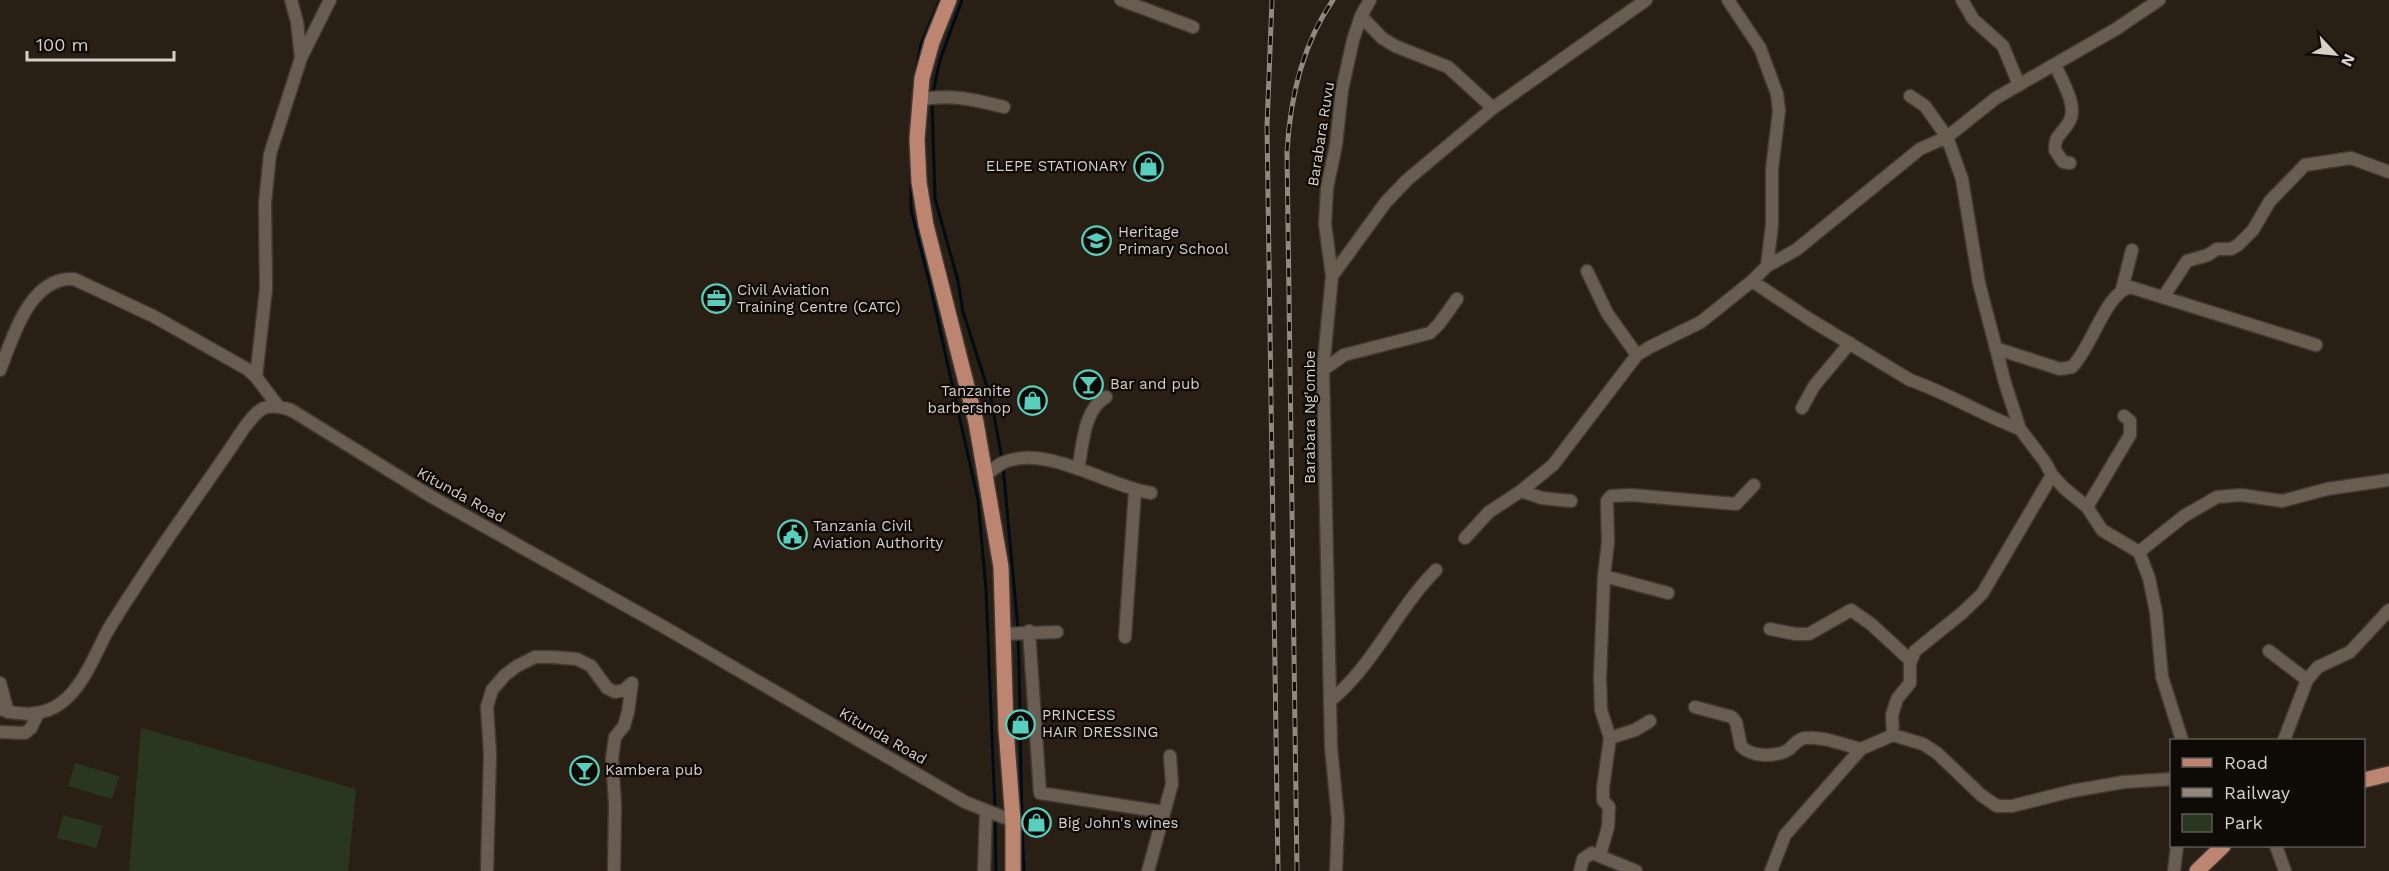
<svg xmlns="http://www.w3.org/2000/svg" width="2389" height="871" font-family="'Work Sans',sans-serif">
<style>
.green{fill:#2a3720}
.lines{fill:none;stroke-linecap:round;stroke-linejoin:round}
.stream{stroke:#000c15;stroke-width:3}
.minor-casing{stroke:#413932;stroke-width:15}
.major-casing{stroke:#413932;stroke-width:18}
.minor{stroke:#695d51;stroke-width:12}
.major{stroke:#bb8572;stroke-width:15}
.rail-casing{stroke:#918980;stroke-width:5}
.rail{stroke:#0e0a06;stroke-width:3;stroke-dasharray:9;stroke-linecap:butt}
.labels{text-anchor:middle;stroke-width:4.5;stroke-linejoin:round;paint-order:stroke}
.street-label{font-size:15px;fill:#d7d0c9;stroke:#0e0a06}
.poi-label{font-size:15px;fill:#d7d0c9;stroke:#0e0a06;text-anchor:start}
</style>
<rect width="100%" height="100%" fill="#291f15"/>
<path class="green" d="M141,728L356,789L348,871H129Z
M75,763L119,776L112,799L68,786Z
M63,815L103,826L96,848L57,838Z"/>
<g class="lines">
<path class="stream" d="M916,72L921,44L940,0
M933,93L940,60L962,0
M932,100L935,199L958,281L963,312L991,399L1002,459
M912,116L914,84
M911,168V210L930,285L978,500L986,589L995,810
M1003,466L1018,629
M1018,636C1021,714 1020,793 1024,871
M995,817L996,871"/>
<defs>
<path id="minor" d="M1121,0L1193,27
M1962,0L1973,19L2003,46L2019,85
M1361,16L1382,38L1395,46L1448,67L1493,108
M301,58L330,0
M2055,64C2061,80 2079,106 2069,122C2062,135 2055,133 2055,150L2063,162L2070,163
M1910,96L1925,106L1947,137L1962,179L1979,283L2005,383L2020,429L2045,462L2052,475L2064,488L2087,507L2102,530L2139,552L2149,578L2156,612L2162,677L2182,740
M919,100C948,93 976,100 1004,107
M1767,266L1796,250L1920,149L1947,137L1996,98L2116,29L2159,0
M1587,271L1607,313L1637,355
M1332,276L1325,224L1327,188L1336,145L1342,90L1353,40L1361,16L1370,0
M1752,281L1809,319L1910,380C1948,393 1982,415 2020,429
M2122,289L2132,250
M2164,296L2187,261L2208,255L2217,249H2231L2238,245L2253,230L2270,201L2305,165L2351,158L2389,172
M1998,349L2060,369L2072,367C2092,347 2105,294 2130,287L2316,345
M0,370C13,337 30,276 74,279L153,316L247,369L256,377L278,406
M1323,370L1344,355L1430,333L1439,324L1457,299
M256,377L266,289L265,203L270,154L301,58L297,22L291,0
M1802,408L1814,386L1850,343
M1078,469C1083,446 1083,410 1106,397
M987,474C991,471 997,466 1002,463C1046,443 1106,486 1151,493
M1521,491L1542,498L1571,501
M2087,507L2130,435V421L2124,416
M1465,538L1489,512L1521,491L1553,465L1637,355L1650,347L1701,322L1752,281L1767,266L1772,225V169L1779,111L1777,94L1760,48L1728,0
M2139,552L2184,516L2217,497L2241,495L2282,501L2327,489L2389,480
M1604,576L1668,593
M1770,629L1796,634H1809L1851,610L1871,624L1910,660
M1029,631L1040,793L1164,812
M1003,634L1057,632
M1125,637L1135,490
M2269,651L2307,680
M0,683L8,712
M1330,701C1375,664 1396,610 1436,570
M1695,707L1732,717L1736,722L1741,746C1751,757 1774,757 1786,751C1794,747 1796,739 1805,738C1823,736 1844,745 1861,749
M0,709C20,716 44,716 61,703C84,686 95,654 108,630C116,617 124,604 133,591C168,535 208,483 244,428C260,407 265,402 291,410L432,497L664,627L965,802L1013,821
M0,732L25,733L31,728L38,713
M1893,735L1892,715L1897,699L1910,683V663L1915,651L1962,613L1982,594L2052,475
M1610,738L1635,730L1650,721
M2284,740L2307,680L2318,667L2350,652L2389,610
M2276,846L2285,871
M1600,855L1608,827L1609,807L1603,800V788L1610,738L1601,710L1600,678L1604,576L1608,542L1607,501L1611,496L1631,495L1736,504L1754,485
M487,871L490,754L487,707L492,690L505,675L517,666L535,657H552L577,659L591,666L607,688L615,692L624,690L632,683L628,712L624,726L615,737L612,758L615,804L614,871
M984,871L986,811
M1148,871L1172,784L1170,756
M1336,871L1338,819L1331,747L1323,370L1332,276L1386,202L1407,180L1493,108L1646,0
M1580,871L1583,859L1592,853L1636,871
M1771,871L1785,835L1845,767L1861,749L1893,735L1923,744L1937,753L1981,795L1997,806H2012L2072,791L2124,782L2172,779
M2174,871L2177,846"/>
<path id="major" d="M949,0L932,42L922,78L917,139L919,182L926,225L976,422L1001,567L1006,729L1013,821V871
M2364,780L2389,774
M2197,871L2223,846"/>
</defs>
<use href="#minor" class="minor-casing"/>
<use href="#major" class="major-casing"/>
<use href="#minor" class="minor"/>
<use href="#major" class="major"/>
<defs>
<path id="rail" d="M1272,0L1267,126L1278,871
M1297,871L1287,152C1290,98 1302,45 1333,0"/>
</defs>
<use href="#rail" class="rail-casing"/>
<use href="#rail" class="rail"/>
</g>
<defs>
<symbol id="shop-ring" viewBox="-11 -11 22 22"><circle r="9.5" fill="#0e0a06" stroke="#5acebd" stroke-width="1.5"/><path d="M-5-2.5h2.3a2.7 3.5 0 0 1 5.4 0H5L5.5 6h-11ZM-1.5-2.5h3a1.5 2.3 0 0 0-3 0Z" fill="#5acebd"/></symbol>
<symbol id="school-ring" viewBox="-11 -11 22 22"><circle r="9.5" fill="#0e0a06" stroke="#5acebd" stroke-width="1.5"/><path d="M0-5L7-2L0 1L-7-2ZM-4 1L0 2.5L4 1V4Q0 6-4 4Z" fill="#5acebd"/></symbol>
<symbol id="office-ring" viewBox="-11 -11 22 22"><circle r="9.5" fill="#0e0a06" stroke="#5acebd" stroke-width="1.5"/><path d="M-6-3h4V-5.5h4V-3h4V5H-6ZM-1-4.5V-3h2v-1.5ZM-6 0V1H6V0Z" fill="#5acebd"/></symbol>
<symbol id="bar-ring" viewBox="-11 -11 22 22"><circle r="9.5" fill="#0e0a06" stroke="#5acebd" stroke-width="1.5"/><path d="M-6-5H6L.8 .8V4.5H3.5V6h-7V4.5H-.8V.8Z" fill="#5acebd"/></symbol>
<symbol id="civic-ring" viewBox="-11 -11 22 22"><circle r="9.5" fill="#0e0a06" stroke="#5acebd" stroke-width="1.5"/><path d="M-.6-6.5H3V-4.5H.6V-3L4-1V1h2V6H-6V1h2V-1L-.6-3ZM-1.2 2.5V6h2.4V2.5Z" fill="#5acebd"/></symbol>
</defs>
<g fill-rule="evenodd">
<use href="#shop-ring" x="1132" y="150" width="33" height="33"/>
<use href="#school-ring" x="1080" y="224" width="33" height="33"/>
<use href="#office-ring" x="700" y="282" width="33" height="33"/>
<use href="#bar-ring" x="1072" y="368" width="33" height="33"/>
<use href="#shop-ring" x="1016" y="384" width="33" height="33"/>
<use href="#civic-ring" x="776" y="518" width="33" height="33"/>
<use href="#shop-ring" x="1004" y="708" width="33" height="33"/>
<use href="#bar-ring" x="568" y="754" width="33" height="33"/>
<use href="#shop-ring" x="1020" y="806" width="33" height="33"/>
</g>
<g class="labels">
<g class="street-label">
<text transform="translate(1321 134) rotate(-81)" y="5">Barabara Ruvu</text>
<text transform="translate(1310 417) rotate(-90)" y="5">Barabara Ng'ombe</text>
<text transform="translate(461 495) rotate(29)" y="5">Kitunda Road</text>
<text transform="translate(883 736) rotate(30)" y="5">Kitunda Road</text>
</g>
<g class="poi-label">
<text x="1127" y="171" text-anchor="end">ELEPE STATIONARY</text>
<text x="1118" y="237">Heritage<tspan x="1118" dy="17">Primary School</tspan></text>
<text x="737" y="295">Civil Aviation<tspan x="737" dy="17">Training Centre (CATC)</tspan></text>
<text x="1110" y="389">Bar and pub</text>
<text x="1011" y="396" text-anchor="end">Tanzanite<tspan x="1011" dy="17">barbershop</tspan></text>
<text x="813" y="531">Tanzania Civil<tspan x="813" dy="17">Aviation Authority</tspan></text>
<text x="1042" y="720">PRINCESS<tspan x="1042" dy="17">HAIR DRESSING</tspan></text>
<text x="605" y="775">Kambera pub</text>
<text x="1058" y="828">Big John's wines</text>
</g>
</g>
<rect x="2170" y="739" width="195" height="108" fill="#0e0a06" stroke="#5e5954" stroke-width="1.5"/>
<rect x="2182" y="758" width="30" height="9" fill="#bb8572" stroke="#5e5954" stroke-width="1.5"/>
<text x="2224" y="769" font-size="18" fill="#d7d0c9">Road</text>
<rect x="2182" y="788" width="30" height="9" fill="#918980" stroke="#5e5954" stroke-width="1.5"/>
<text x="2224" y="799" font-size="18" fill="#d7d0c9">Railway</text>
<rect x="2182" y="814" width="30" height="18" fill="#2a3720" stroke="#5e5954" stroke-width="1.5"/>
<text x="2224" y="829" font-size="18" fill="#d7d0c9">Park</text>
<g transform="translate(2335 54) rotate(116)" stroke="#0e0a06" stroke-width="4.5" paint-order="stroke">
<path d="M0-4.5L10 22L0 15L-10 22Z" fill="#d7d0c9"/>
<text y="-9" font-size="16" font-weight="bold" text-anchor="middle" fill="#d7d0c9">N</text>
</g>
<path d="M27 51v9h147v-9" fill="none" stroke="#d7d0c9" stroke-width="3"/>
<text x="36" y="51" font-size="18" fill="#d7d0c9" stroke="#0e0a06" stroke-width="4.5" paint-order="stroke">100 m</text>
</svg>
